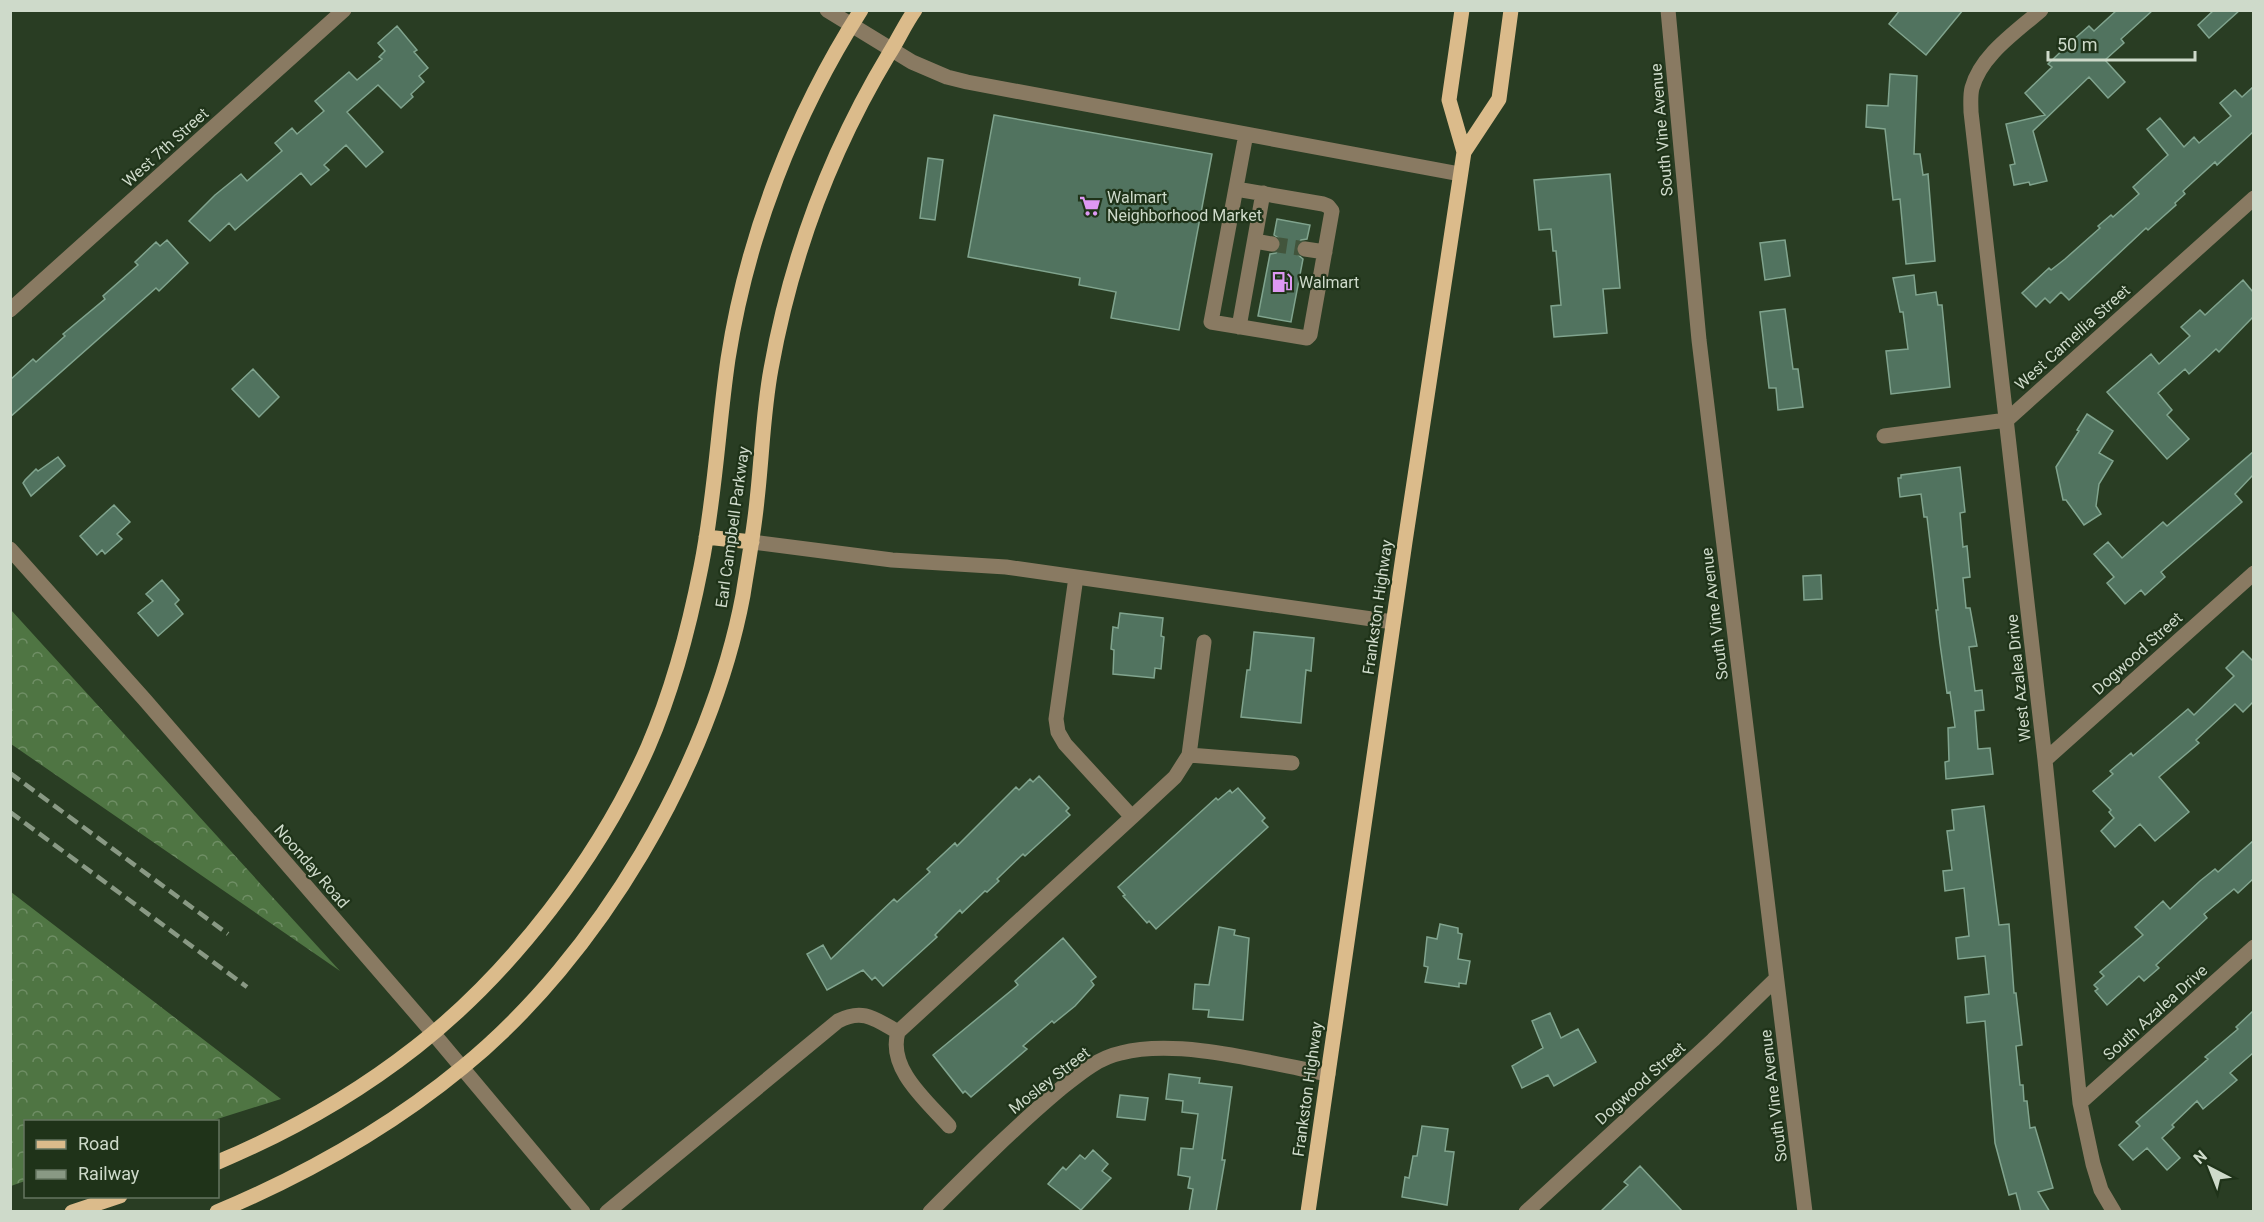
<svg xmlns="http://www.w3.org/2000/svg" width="2264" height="1222" font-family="Roboto,sans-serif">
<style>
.forest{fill:url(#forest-crowns)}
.building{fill:#51735f;stroke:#80a48e;stroke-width:1.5}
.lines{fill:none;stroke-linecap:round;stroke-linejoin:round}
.minor-tunnel{stroke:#42553c;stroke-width:15;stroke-dasharray:15 8;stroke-linecap:butt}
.minor{stroke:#897a62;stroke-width:15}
.major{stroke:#dbbb8b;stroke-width:15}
.rail{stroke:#899984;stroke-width:4.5;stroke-dasharray:12 6;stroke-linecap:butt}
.labels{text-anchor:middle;stroke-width:4.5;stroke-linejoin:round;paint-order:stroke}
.street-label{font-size:16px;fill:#cedaca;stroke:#1f3319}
.poi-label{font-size:16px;fill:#cedaca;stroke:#1f3319;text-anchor:start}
</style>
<defs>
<pattern id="forest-crowns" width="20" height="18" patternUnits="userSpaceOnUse" patternTransform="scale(1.5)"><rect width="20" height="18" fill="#4f7543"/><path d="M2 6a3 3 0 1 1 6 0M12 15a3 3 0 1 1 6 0" fill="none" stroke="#6f8e65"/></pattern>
</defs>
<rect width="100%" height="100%" fill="#293d23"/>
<path class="forest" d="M11,610L340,971L11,744Z
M10,892H11L281,1099L211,1121L26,1122L25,1181L11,1186Z"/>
<path class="building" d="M1900,10H1963L1926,55L1889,24Z
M2117,10H2153L2121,39L2124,43L2105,60L2125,82L2108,98L2089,77L2033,131L2047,181L2030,185L2029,182L2014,185L2010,165L2015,164L2006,124L2045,115L2025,93L2052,67L2048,64L2073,40L2089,26L2094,31Z
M2214,10H2240L2209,38L2198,25Z
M397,26L417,50L414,52L428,68L419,76L424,82L411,94L413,97L401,108L378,85L347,112L383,152L366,167L346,145L324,165L329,170L311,185L301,173L235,230L229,223L210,241L189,221L215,195L241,174L247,181L282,151L275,143L292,128L297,134L324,111L315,101L349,72L357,80L382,59L379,57L385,51L378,43Z
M1890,74L1917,76L1914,154H1920L1923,175L1928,174L1935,261L1906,264L1900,199L1893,200L1885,129L1866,127L1867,105L1888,106Z
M2253,87V132L2217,165L2215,162L2183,191L2185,194L2175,203L2176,205L2148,230L2146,228L2069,300L2061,292L2050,303L2045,298L2036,307L2022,293L2049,268L2051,270L2065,259L2100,228L2098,226L2111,215L2113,217L2139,194L2133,187L2168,155L2147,129L2160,118L2184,147L2194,137L2199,143L2231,116L2220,103L2235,90L2242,97Z
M994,115L1212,154L1179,330L1111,318L1116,292L1079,285L1080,278L968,257Z
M928,158L943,160L935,220L920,218Z
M1610,174L1620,288L1603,289L1607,333L1554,337L1551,306L1561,305L1556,251H1553L1551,229L1539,230L1534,180Z
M1277,219L1310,225L1307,239L1301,240L1296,247V253L1303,259L1291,322L1258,316L1270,254L1276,253L1281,246V240L1274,235Z
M167,240L188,263L159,291L156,288L10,417V380L33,359L36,362L65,336L63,334L105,299L103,296L138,265L135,262L156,242L160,246Z
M1785,240L1790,276L1765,280L1760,243Z
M1914,275L1916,295L1936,292L1938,305H1942L1950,387L1891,394L1886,351L1908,349L1903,312H1900L1893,278Z
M2243,280L2253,292V317L2219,352L2216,349L2189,374L2185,369L2158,393L2172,410L2167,415L2189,439L2167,459L2107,392L2151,354L2159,364L2190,336L2181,327L2200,310L2205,315Z
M1785,309L1793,369H1798L1803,407L1778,410L1776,388H1769L1760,312Z
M253,369L279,397L259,417L232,389Z
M2087,414L2113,431L2099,453L2113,461L2099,484L2096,506L2101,514L2084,525L2066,500H2063L2056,467L2079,431L2077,430Z
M2253,452V475L2235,494L2242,502L2161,572L2165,577L2145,595L2141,590L2125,604L2107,583L2114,577L2094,554L2108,542L2122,558L2163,522L2167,526Z
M58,457L65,466L31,496L23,483L25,480L36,469L38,471Z
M1960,467L1965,512L1960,513L1963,547L1967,546L1970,577L1963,578L1966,608H1970L1977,646L1969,647L1975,691L1982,690L1984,710L1975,711L1978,749L1990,748L1993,774L1946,779L1945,762L1949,761L1948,728L1955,727L1950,692L1947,693L1940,644L1936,610H1938L1927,517H1924L1921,494L1900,497L1898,478H1901V475Z
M114,505L130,522L117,534L122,539L105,554L102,550L97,555L80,536Z
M1821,575L1822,599L1804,600L1803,576Z
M162,580L179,600L175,604L183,614L158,636L138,613L153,601L146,594Z
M1120,613L1163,618L1161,636L1164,637L1161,669L1155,668L1154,678L1113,674L1114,650L1111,649L1113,627L1118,628Z
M1254,632L1314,638L1311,671L1306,670L1301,723L1241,717L1247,670H1250Z
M2243,651L2253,661V702L2243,712L2235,704L2196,740L2199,743L2159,777L2189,812L2155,841L2140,824L2115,847L2101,831L2114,818L2109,812L2111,810L2093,791L2113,774L2110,771L2131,753L2133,756L2188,709L2194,715L2234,676L2226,668Z
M1039,776L1069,808L1066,811L1070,815L1025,856L1023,854L997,879L999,881L987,892L985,891L962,913L960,910L935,935L937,937L883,986L875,977L872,980L863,970L827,990L807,954L823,945L831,959L894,899L897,902L930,872L927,869L955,843L957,846L1016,787L1019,790L1030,779L1033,782Z
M1238,788L1265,818L1262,821L1268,827L1156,929L1149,921L1147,923L1123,896L1125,895L1118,887L1216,798L1218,800L1230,790L1232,793Z
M1984,806L1999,925L2009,924L2014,993H2016L2022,1045L2016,1046L2020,1085H2023L2024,1101H2027L2030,1128L2035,1127L2053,1188L2038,1192L2050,1212H2021L2016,1193L2009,1195L1995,1143L1985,1021L1967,1023L1965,997L1989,994L1985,956L1958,959L1956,938L1969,936L1964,888L1945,891L1943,871L1952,870L1947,831L1954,830L1952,810Z
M2253,841V879L2238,893L2234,889L2204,914L2207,918L2156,965L2159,968L2144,981L2139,976L2107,1005L2095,991L2098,989L2094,985L2104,976L2100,972L2143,935L2135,927L2163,901L2170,909L2200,881L2215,869L2218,872Z
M1440,924L1458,928V933L1462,934L1458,959L1470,961L1466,984L1459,983V987L1425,982L1428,967L1424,966L1427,937L1437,939Z
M1219,927L1235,930L1234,935L1249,938L1243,1020L1208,1017L1209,1010L1193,1009L1195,984L1209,985Z
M1063,938L1096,977L1091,981L1094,985L1075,1006L1054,1023L1052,1021L1023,1046L1027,1049L971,1097L965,1091L963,1093L933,1055L1018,985L1015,981Z
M2253,1011V1053L2230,1073L2237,1080L2203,1109L2197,1101L2172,1125L2174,1127L2162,1138L2180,1158L2167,1170L2147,1148L2133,1160L2119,1145L2140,1126L2136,1122L2208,1059L2205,1057L2238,1029L2236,1027Z
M1550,1013L1561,1038L1578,1029L1596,1062L1554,1086L1548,1075L1522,1088L1512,1066L1543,1048L1532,1021Z
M1169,1074L1200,1078L1199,1083L1232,1087L1222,1160H1225L1216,1212H1189L1193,1189L1188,1188L1190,1177L1178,1175L1181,1148L1193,1149L1198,1114L1182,1112L1183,1101L1166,1099Z
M1120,1095L1148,1098L1145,1120L1117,1117Z
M1422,1126L1448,1129L1445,1151L1454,1152L1447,1205L1402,1197L1405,1177L1409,1178L1413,1156H1417Z
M1093,1150L1108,1164L1102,1171L1111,1178L1081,1210L1048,1184L1063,1167L1066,1170L1080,1155L1085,1159Z
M1640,1166L1683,1212H1600L1628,1185L1624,1182Z"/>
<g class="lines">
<path class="minor-tunnel" d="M1272,244L1305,249"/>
<path class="minor" d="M827,10L912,62L947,77L967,82L1460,174
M1668,10L1699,340L1805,1212
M2041,10C2016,32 1981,55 1972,88C1970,96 1971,105 1971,112L2045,760L2080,1103L2093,1164L2101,1190L2114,1212
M1236,189L1323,204L1328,206L1332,211L1310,335L1307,338L1211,322L1246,134
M1255,241L1272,244
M1305,249L1325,252
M10,310L344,10
M1239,327L1263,193
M1884,436L2007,420L2254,198
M752,542L892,560L1006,567L1393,622
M10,549L145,700L433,1033L583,1212
M1076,577L1056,719L1058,732L1065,744L1132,817L1175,777L1189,755L1292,763
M1189,755L1204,642
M2045,760L2254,573
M2080,1103L2254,947
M949,1126C928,1102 887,1069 898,1032L1132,817
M607,1212L838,1021C863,1008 875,1019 898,1032
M930,1212C972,1170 1014,1128 1059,1090C1078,1075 1097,1058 1121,1053C1180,1038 1267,1063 1328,1074
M1526,1212L1713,1040L1776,979"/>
<path class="major" d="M1464,152L1499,99L1511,10
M706,537L752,542
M218,1162C287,1133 356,1094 416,1047C512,972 599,858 648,747C673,689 689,628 701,567C715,498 718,428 728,359C747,236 794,115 861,10
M72,1212L120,1196
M217,1212C305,1175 389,1128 463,1067C598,957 711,766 743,595C748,563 754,532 757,500C762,457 763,412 771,369C791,257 830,152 889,54C898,40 905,24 915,10
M1308,1212L1405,542L1464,152L1449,100L1462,10"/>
<path class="rail" d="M10,773L228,934
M10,812L247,987"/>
</g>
<defs>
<symbol id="supermarket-bare" viewBox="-9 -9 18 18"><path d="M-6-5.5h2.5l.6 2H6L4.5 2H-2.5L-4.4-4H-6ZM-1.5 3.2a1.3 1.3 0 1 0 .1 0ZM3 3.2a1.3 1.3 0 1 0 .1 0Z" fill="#de98f3" stroke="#1f3319" stroke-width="2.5" paint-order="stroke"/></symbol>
<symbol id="fuel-bare" viewBox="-9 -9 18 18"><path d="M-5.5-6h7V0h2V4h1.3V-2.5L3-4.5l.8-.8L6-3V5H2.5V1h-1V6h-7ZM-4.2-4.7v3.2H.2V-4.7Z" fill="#de98f3" stroke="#1f3319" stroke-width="2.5" paint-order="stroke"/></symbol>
</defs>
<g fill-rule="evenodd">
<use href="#supermarket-bare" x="1075" y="191" width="30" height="30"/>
<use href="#fuel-bare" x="1267" y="267" width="30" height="30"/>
</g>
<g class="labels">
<g class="street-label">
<text transform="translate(1661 130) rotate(-95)" y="6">South Vine Avenue</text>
<text transform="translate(165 147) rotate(-42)" y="6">West 7th Street</text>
<text transform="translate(2072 337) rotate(-42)" y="6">West Camellia Street</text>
<text transform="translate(732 527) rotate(-82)" y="6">Earl Campbell Parkway</text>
<text transform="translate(1377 607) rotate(-82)" y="6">Frankston Highway</text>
<text transform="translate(1714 614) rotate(-97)" y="6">South Vine Avenue</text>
<text transform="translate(2137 653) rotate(-42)" y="6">Dogwood Street</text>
<text transform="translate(2018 678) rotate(-96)" y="6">West Azalea Drive</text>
<text transform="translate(312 866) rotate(49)" y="6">Noonday Road</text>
<text transform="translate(2155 1012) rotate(-42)" y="6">South Azalea Drive</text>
<text transform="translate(1049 1080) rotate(-38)" y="6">Mosley Street</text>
<text transform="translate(1640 1083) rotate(-42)" y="6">Dogwood Street</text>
<text transform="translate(1307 1089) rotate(-82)" y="6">Frankston Highway</text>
<text transform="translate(1773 1096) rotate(-97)" y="6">South Vine Avenue</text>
</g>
<g class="poi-label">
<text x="1107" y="203">Walmart<tspan x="1107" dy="18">Neighborhood Market</tspan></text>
<text x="1299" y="288">Walmart</text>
</g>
</g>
<rect width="2264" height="1222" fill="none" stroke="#cedaca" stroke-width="24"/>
<rect x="24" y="1120" width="195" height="78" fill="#1f3319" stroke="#657660" stroke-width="1.5"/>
<rect x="36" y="1140" width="30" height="9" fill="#dbbb8b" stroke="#657660" stroke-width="1.5"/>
<text x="78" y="1150" font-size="18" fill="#cedaca">Road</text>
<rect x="36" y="1170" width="30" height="9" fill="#899984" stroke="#657660" stroke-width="1.5"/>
<text x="78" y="1180" font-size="18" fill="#cedaca">Railway</text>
<g transform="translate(2210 1168) rotate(318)" stroke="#1f3319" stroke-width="4.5" paint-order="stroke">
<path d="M0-4.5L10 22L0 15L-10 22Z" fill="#cedaca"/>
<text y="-9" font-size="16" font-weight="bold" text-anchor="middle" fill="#cedaca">N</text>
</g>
<path d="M2048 51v9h147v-9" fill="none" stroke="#cedaca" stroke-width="3"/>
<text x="2057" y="51" font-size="18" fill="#cedaca" stroke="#1f3319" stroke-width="4.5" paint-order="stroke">50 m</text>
</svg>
